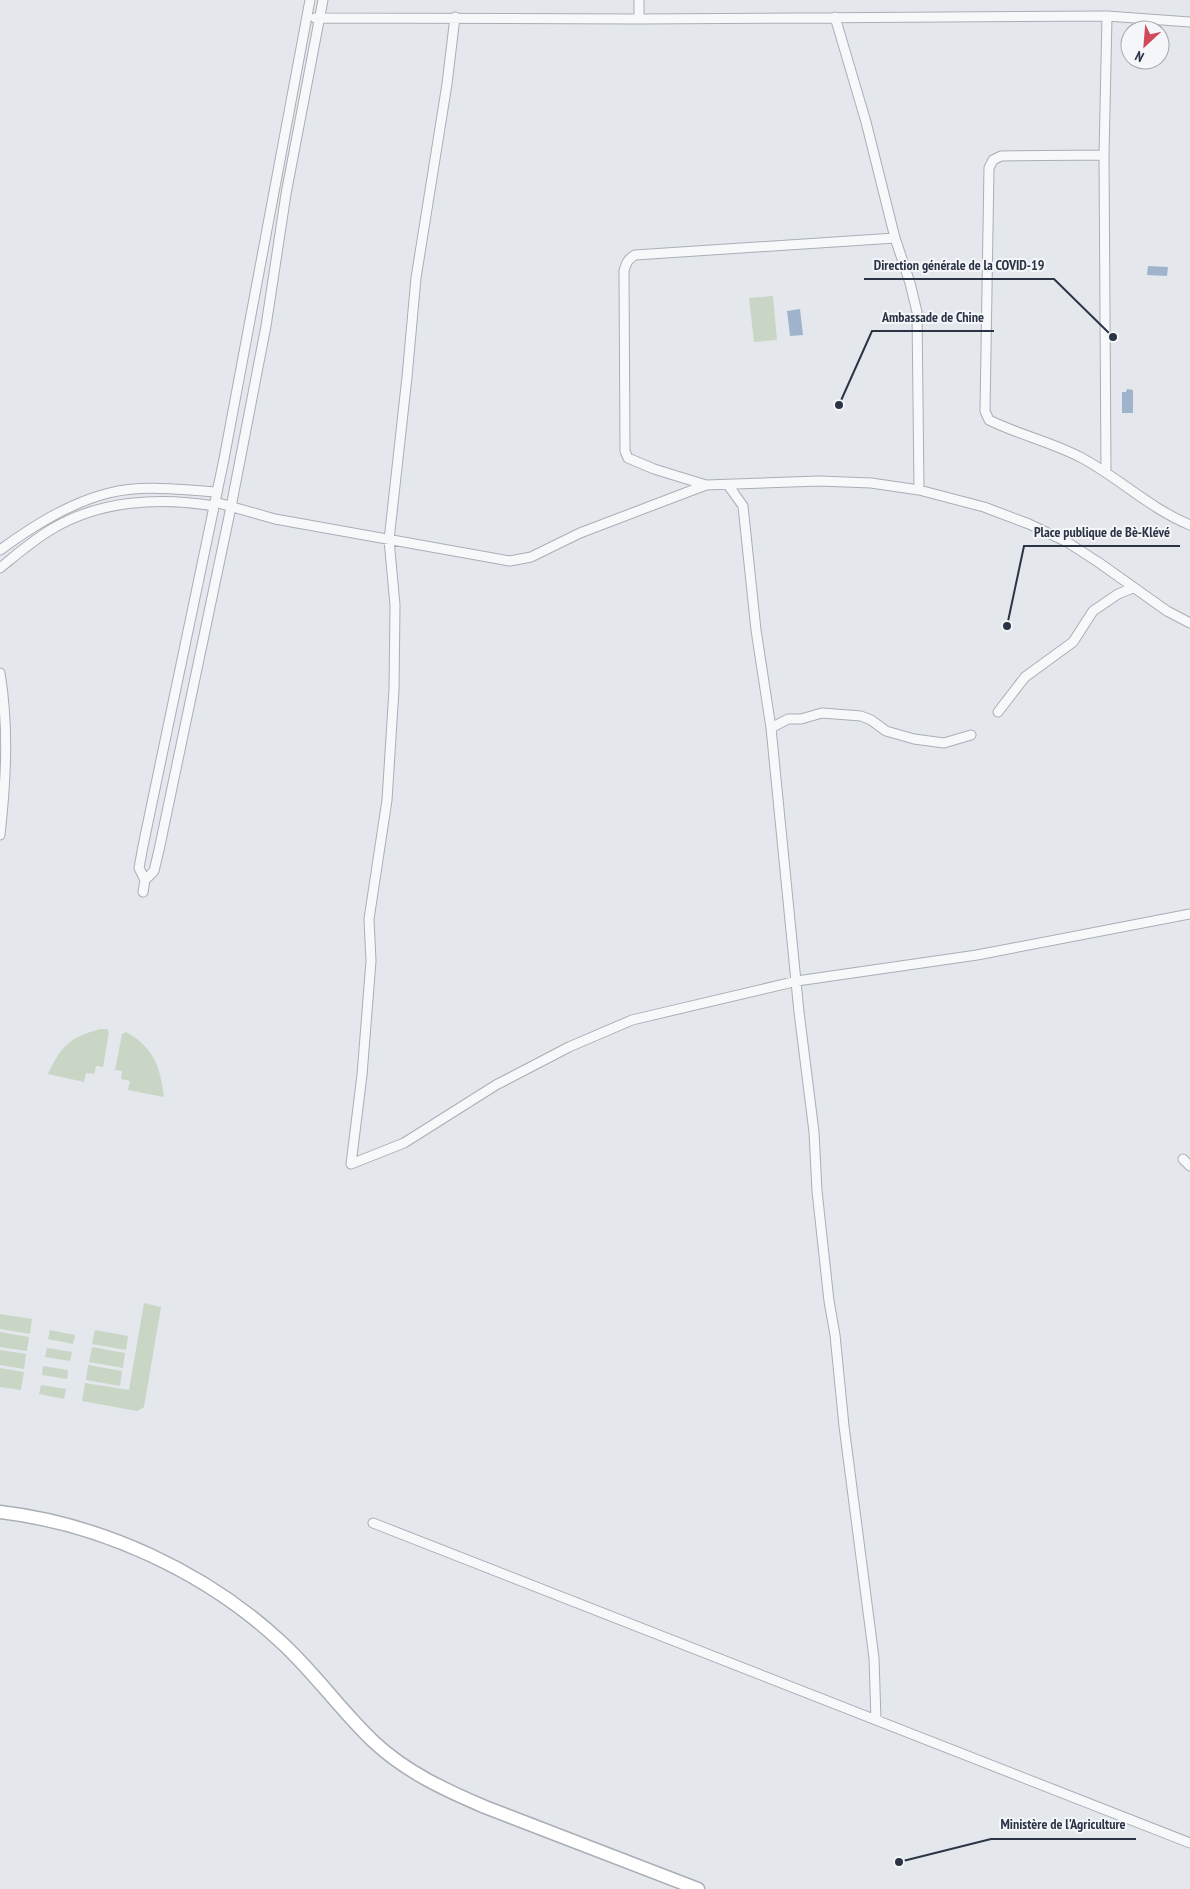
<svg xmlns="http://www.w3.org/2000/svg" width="1190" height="1889" font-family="'PT Sans Narrow',sans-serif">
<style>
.green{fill:#c9d6c5}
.water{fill:#9fb4cc}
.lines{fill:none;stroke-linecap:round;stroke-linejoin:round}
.street-casing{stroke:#a9aeb7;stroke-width:11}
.secondary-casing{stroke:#a9aeb7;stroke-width:15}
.street{stroke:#f7f8fa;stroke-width:9}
.secondary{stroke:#fff;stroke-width:12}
.leader{fill:none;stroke:#2b3445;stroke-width:2}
.callout-dot{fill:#2b3445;stroke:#f4f6f9;stroke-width:2}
.callout-label{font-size:14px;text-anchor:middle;font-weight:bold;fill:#2b3445;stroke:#f4f6f9;stroke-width:4;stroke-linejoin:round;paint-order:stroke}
</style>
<rect width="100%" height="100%" fill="#e4e7ec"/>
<path class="green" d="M773,296L777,340L754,342L749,298Z
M100,1029H107L109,1032L103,1067L96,1066L94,1074L86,1073L84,1082L48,1074C62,1045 69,1038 100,1029Z
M126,1032C154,1048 160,1066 164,1097L128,1090L130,1081L121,1079L122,1071L115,1070L122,1034Z
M144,1303L161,1307L144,1407L137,1411L82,1401L85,1383L129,1390Z
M0,1314L32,1319L30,1334L0,1329Z
M50,1330L75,1335L73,1344L48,1339Z
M95,1330L128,1336L126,1350L92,1344Z
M0,1332L29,1337L27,1351L0,1347Z
M92,1347L125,1353L123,1368L89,1362Z
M47,1348L72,1352L70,1361L45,1357Z
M0,1350L26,1354L24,1369L0,1365Z
M88,1365L122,1371L120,1386L86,1380Z
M43,1366L68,1370L67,1379L42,1375Z
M0,1368L24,1372L21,1390L0,1387Z
M41,1385L66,1389L64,1399L39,1394Z"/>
<path class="water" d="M1148,266L1168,267L1167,276L1147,275Z
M800,309L803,335L790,336L787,311Z
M1127,389L1133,390V413H1122V392H1126Z"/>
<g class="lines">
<defs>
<path id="street" d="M455,17L447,84L416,278L407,377L389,540L395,605L394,690L387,800L369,919L371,961L362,1075L351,1164L404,1143L496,1085L569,1047L632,1020L797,981L977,955L1190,914
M835,17L866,122L895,238L910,283L917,312L919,490
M315,18L639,19L1107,16L1190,22
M639,19V0
M1104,155L1001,156L993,160L989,168L985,411L989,420C1019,435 1052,442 1082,458C1119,478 1151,509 1190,525
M895,238L635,255C628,259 626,263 624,271L625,451L628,458L654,469L706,485L820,481L871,483L919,490L984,507L1029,524L1067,542L1098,562L1167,611L1190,623
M1106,472L1104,155L1107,16
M728,485L743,506L756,630L771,728L799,1012L814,1132L817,1191L829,1301L835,1335L844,1426L874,1658L876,1720
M215,502L275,519L510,561L531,557L580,533L706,485
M0,550C33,526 69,503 109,493C142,484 183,490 217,492
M0,568C16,555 33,540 52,529C100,500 160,497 214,506
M0,673C9,727 6,781 0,835
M998,712L1025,677L1073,642L1093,611L1118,594L1133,588
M771,728L788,719H801L822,713L861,716L871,720L886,731L914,739L944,743L971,735
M145,880L154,871L159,850L231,507L266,326L286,194L323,0
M143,892L145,880L139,868L143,846L224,459L310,0
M1183,1159L1190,1166
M373,1523L1190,1843"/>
<path id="secondary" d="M0,1512C102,1524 206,1572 281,1642C315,1673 341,1711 374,1742C406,1772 445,1790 485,1807L698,1889"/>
</defs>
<use href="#street" class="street-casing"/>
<use href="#secondary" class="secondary-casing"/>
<use href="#street" class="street"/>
<use href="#secondary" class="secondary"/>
</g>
<path class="leader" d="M1113 337L1054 279H864M839 405L872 331H994M1007 626L1024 546H1180M899 1862L991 1839H1136"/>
<g class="callout-dot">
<circle cx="1113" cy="337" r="5"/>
<circle cx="839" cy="405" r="5"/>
<circle cx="1007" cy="626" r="5"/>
<circle cx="899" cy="1862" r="5"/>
</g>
<g class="callout-label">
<text x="959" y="270">Direction générale de la COVID-19</text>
<text x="933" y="322">Ambassade de Chine</text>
<text x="1102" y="537">Place publique de Bè-Klévé</text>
<text x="1063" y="1829">Ministère de l'Agriculture</text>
</g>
<g transform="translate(1145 45) rotate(206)"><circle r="24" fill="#f4f6f9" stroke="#a4a8b1"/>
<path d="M0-4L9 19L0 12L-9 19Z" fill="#d1495b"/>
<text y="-8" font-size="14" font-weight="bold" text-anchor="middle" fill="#2b3445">N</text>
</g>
</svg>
